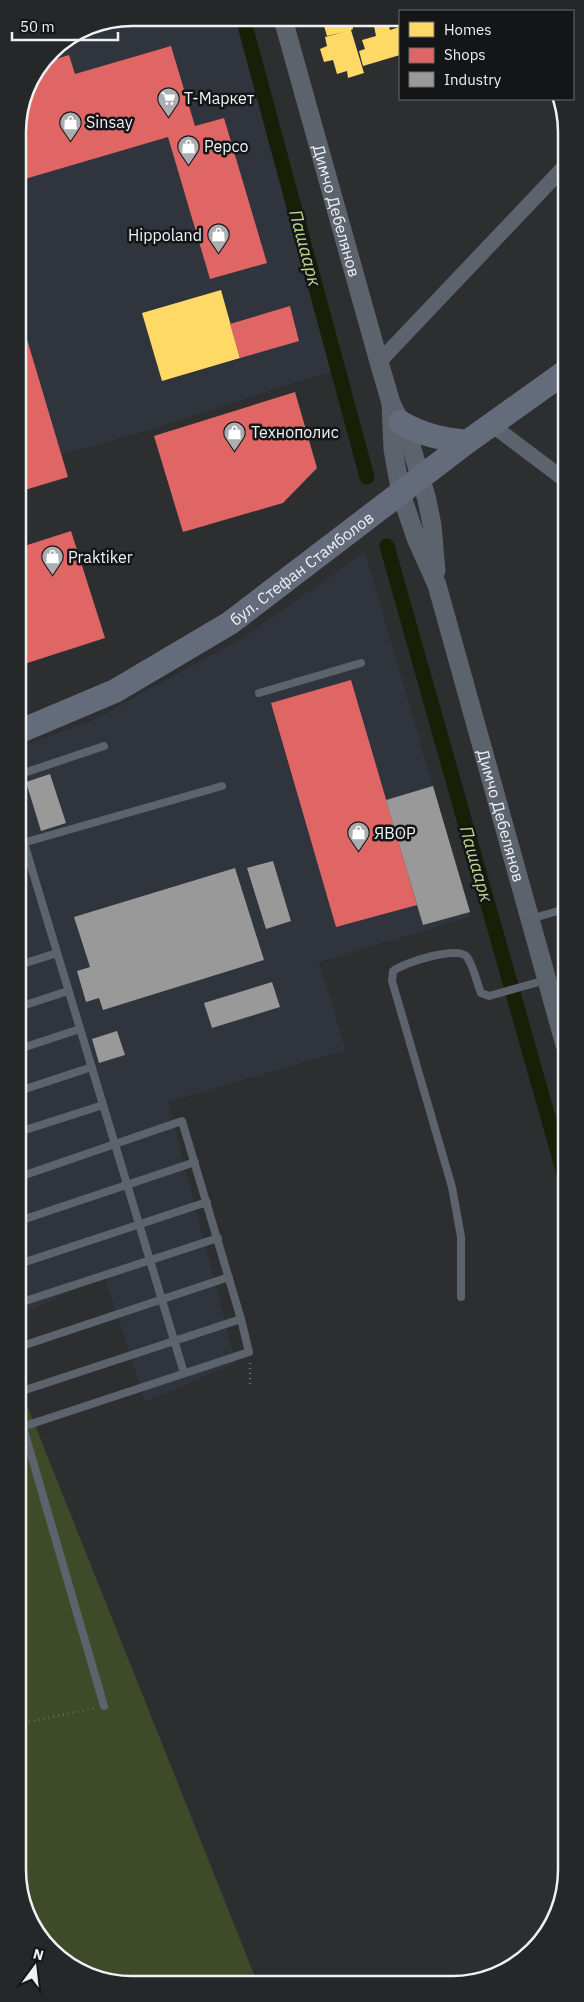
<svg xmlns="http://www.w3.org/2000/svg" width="584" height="2002" font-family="'IBM Plex Sans',sans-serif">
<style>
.built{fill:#2f343d}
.green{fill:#3f4b28}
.homes{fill:#ffd966}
.shops{fill:#e06666}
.industry{fill:#999}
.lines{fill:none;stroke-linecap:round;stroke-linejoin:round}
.canal{stroke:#171f06;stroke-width:15}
.path{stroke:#656a71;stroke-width:2.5;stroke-dasharray:1 4;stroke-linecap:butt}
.service{stroke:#5c636d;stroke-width:8}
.minor{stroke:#5c636d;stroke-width:15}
.tertiary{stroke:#5c636d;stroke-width:19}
.primary{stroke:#646c7b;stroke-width:24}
.labels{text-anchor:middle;stroke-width:5;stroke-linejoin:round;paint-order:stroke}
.poi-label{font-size:16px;fill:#eff1f4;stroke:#141517;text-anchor:start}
.street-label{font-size:16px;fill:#eff1f4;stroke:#141517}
.water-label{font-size:18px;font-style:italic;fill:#bdd887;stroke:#141517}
.rim{fill:none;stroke:#eff1f4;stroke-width:2.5}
</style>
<rect width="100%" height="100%" fill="#2c2e30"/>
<path class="built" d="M148,18H243L339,369L146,431L18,467V125L26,88L51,51L72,37Z
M365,552L471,917L319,962L346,1050L168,1102L236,1363L145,1402L104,1276L19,1316L18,748L98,718L154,686L241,639Z"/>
<path class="green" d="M19,1385L257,1982H110L51,1951L20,1892Z"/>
<path class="homes" d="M322,19H351L353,29L351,30L364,73L348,78L347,71L337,74L333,60L324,62L320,49L327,46L325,37L344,32L327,36Z
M388,22L390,30L399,27L400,55L363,66L359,51L365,49L362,40L376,36L374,26Z
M221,290L240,358L162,381L142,313Z"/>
<path class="shops" d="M171,46L195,126L224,118L267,263L210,279L168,137L18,181V125L26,88L43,63L69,55L75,74Z
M290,306L299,341L240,358L230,324Z
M18,309L68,477L18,492Z
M295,392L317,468L283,503L183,532L154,436Z
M71,531L105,638L18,666V548Z
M351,680L417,905L336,927L271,703Z"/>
<path class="industry" d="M50,774L66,823L41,831L26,782Z
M433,786L470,912L423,925L386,800Z
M273,861L291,921L266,929L247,868Z
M235,868L264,960L103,1010L99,998L86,1002L77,971L90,967L74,917Z
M272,982L280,1007L212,1028L204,1003Z
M117,1031L125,1055L99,1063L92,1039Z"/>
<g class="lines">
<path class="canal" d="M243,18L367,477
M387,546L566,1181"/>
<path class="path" d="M250,1363V1384
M19,1724L95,1708"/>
<path class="service" d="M259,693L361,663
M18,775L104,746
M24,843L184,1373
M19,844L222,786
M530,919L565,909
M19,965L57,953
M19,1007L68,991
M19,1049L80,1029
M19,1091L92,1067
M19,1132L103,1105
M19,1177L182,1121L241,1319
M19,1221L195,1162
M19,1264L207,1202
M461,1297V1237L452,1187L392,981L393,971C403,963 458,945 467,957C473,965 477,983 481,993L489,996L546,980
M19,1303L218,1238
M19,1347L229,1277
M19,1392L241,1319L249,1352L19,1428
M23,1427L104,1706"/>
<path class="minor" d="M379,362L564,167
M492,425L565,480"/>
<g class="tertiary">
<path id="s1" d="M283,19L379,362L391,403L409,439L427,500L432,525L436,571"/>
<path id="s2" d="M391,403L393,449L401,494L416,538L437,585L565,1045"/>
</g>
<g class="primary">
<path d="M400,422C421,435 443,439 467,442"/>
<path id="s3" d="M18,732L115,691L230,623L467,442L565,372"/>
</g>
</g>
<defs>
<symbol id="supermarket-pin" viewBox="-11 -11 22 30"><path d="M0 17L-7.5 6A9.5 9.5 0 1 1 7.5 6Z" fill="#abadaf" stroke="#141517"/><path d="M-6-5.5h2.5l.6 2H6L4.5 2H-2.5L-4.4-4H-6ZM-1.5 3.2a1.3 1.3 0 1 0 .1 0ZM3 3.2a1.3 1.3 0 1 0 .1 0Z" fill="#fff"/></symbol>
<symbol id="shop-pin" viewBox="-11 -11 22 30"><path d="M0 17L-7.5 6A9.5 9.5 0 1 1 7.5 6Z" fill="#abadaf" stroke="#141517"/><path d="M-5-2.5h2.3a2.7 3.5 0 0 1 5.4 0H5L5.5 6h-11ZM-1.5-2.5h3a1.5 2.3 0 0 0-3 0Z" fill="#fff"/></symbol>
</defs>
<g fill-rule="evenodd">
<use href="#supermarket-pin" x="156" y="86" width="25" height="34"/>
<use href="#shop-pin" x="58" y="110" width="25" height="34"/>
<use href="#shop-pin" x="176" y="134" width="25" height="34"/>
<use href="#shop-pin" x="206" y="222" width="25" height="34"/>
<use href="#shop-pin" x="222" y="420" width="25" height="34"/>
<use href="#shop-pin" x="40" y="544" width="25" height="34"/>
<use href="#shop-pin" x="346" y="820" width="25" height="34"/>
</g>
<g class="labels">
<g class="poi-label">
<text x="184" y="104">Т-Маркет</text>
<text x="86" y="128">Sinsay</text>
<text x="204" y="152">Pepco</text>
<text x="202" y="241" text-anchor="end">Hippoland</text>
<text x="251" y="438">Технополис</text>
<text x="68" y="563">Praktiker</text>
<text x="374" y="839">ЯВОР</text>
</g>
<g class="street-label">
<text dy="6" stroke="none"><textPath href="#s1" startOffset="199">Димчо Дебелянов</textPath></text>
<text dy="6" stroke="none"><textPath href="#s3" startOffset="329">бул. Стефан Стамболов</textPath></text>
<text dy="6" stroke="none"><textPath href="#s2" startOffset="429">Димчо Дебелянов</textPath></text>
</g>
<g class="water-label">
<text transform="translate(305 248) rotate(75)" y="6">Пашаарк</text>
<text transform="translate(476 864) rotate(74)" y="6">Пашаарк</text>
</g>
</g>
<path d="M0 0H584V2002H0ZM132 26H452A106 106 0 0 1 558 132V1870A106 106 0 0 1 452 1976H132A106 106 0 0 1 26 1870V132A106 106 0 0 1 132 26Z" fill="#262729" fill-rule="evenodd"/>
<path class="rim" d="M132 26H452A106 106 0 0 1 558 132V1870A106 106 0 0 1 452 1976H132A106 106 0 0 1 26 1870V132A106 106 0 0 1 132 26Z"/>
<rect x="399" y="10" width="175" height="90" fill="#141517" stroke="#6c6d6f"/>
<rect x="409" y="22" width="25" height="15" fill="#ffd966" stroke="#6c6d6f"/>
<text x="444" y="35" font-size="15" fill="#eff1f4">Homes</text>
<rect x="409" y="48" width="25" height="15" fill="#e06666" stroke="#6c6d6f"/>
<text x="444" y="60" font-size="15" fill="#eff1f4">Shops</text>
<rect x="409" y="72" width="25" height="15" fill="#999999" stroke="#6c6d6f"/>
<text x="444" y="85" font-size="15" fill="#eff1f4">Industry</text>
<g transform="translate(35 1967) rotate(15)" stroke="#141517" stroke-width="4" paint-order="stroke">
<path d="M0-4L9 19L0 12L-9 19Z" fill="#eff1f4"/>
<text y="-8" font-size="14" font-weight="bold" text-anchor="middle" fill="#eff1f4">N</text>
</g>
<path d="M12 32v8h106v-8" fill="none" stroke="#eff1f4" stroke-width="2.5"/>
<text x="20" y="32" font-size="15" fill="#eff1f4" stroke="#141517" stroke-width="4" paint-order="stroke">50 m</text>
</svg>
